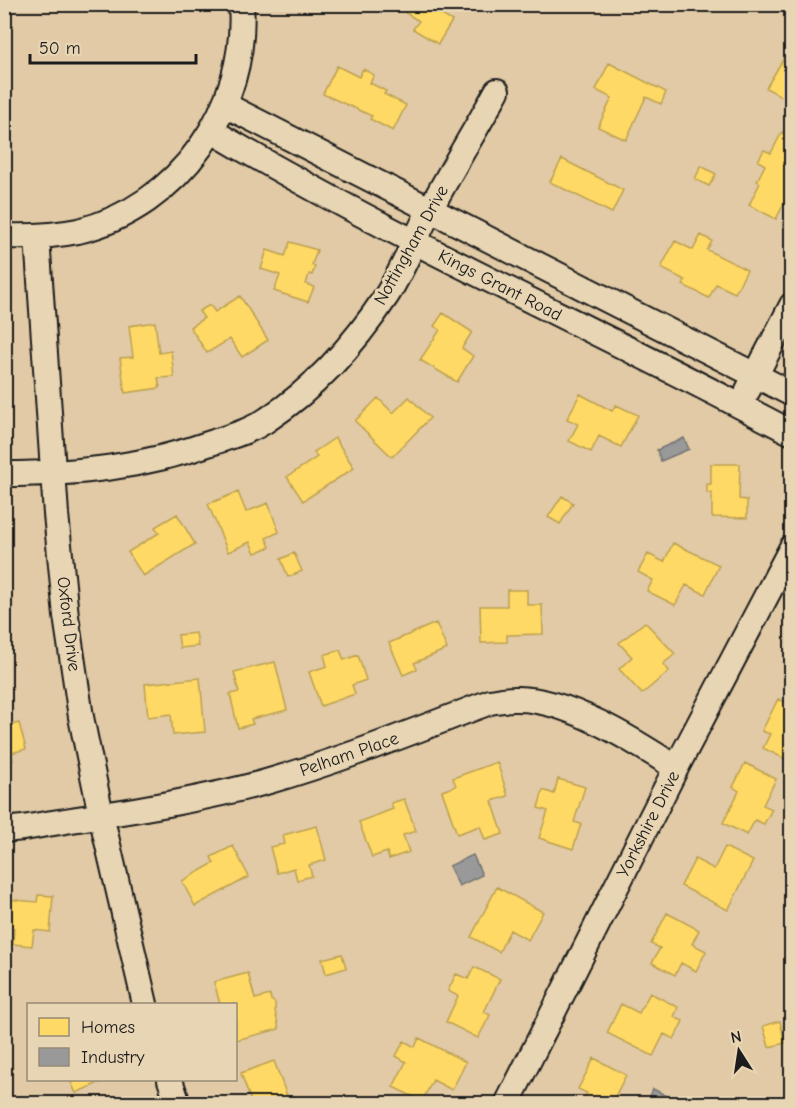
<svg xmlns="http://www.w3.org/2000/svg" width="796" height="1108" font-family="'Comic Neue',sans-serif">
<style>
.homes{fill:#ffd966;stroke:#bba050;stroke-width:1.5}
.industry{fill:#999;stroke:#747474;stroke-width:1.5}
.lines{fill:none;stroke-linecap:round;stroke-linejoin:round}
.minor-casing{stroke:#1c1c1c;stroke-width:28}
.minor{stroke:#e8d5b3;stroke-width:24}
.labels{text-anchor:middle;stroke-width:6;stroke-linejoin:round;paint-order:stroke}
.street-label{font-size:18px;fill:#1c1c1c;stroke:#e8d5b3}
</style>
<rect width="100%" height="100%" fill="#e1caa5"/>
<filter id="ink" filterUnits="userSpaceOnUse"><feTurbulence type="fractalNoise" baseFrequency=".0167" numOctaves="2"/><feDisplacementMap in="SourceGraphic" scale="12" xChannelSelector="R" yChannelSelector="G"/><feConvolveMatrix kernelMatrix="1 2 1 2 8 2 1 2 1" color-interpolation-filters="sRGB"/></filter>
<g filter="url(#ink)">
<path class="homes" d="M391,4H435L432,9L452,21L438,44L413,29L419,21Z
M788,51L792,53V102L766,88Z
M609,63L666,92L661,104L646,97L626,140L598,127L612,98L596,90Z
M337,66L359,77L363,69L374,75L370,83L386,91L384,94L406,105L393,131L370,119L372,116L323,94Z
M782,132L792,137V188L776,219L749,205L760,183L757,181L765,165L758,161L764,150L771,153Z
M562,159L623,190L612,213L550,182Z
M701,166L716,174L709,186L695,179Z
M701,235L712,241L707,250L747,270L735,293L716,284L709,298L683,285L685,280L661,268L675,241L693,250Z
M290,242L317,250L312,265L315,266L312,275L309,274L306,284L314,287L308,302L274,291L280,275L261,269L267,250L285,256Z
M240,296L268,340L242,357L230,339L207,353L190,327L204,318L199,311L210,305L215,312Z
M443,313L472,332L462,348L473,356L457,382L420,360L440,330L434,326Z
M155,322L159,353L171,351L174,377L158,378L160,388L125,393L120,358L133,357L129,326Z
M580,394L612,411L616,405L638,415L621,447L599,436L591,452L569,441L578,424L567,419Z
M409,397L430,418L392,457L355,421L378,398L393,413Z
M335,438L354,468L303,501L287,477L317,457L314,452Z
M711,464H740L739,499L747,500V518L712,517V493H707V484H711Z
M238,492L246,512L268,503L279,532L266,538L270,547L255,553L250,542L228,552L208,504Z
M562,496L573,503L560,524L548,517Z
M177,514L195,544L143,576L128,552L159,533L155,527Z
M673,543L719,565L705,594L686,585L675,605L647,591L653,580L638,572L648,554L664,562Z
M294,553L302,571L288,577L281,559Z
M507,590H527V605H542L543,634L507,635V642L481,643L480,606H507Z
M645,622L675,654L663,664L669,671L642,694L619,669L632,657L619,643Z
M436,623L447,649L414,663L417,669L403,675L389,643Z
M196,633L198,646L180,648L178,635Z
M340,650L344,660L358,655L366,680L352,685L355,694L321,706L309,672L327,666L324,655Z
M275,662L287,710L251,719L253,724L238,728L230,694L239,692L234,672Z
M200,678L205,732L173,735L171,714L148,717L145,684Z
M778,699L792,705V751L787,760L763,748L770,734L762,731Z
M19,723L26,749L11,753L13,761L4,764V727Z
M497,762L508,796L492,801L503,834L485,840L480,826L457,834L442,791L456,786L453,778Z
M745,763L776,779L763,805L772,809L764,824L755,820L747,835L723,823L739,791L733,787Z
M558,779L585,787L574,822L581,824L573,849L539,838L548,811L538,808L543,790L554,794Z
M404,799L416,831L403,835L409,852L389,859L387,852L372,857L359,822L393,809L391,803Z
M317,826L326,860L309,865L312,876L297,880L294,868L277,873L270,847L285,844L283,835Z
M233,846L249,877L195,906L182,881L214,863L211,857Z
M725,847L753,861L728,910L681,886L695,859L714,869Z
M497,887L543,912L528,940L510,930L499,952L471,937Z
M38,895L53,896L50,932L34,930L32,946L13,944L14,928L4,927V899L37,902Z
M667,913L699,930L692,944L706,951L696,971L681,963L675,975L652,963L660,948L651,944Z
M342,954L346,968L326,974L322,959Z
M474,967L500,979L484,1012L490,1015L478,1038L446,1022L458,996L448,991L456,974L468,979Z
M248,973L255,999L270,995L271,1000L275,1003V1011L279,1029L236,1040V1004H220L214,982Z
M650,993L678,1007L674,1017L683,1021L674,1039L664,1034L653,1056L607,1033L621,1004L639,1013Z
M780,1021L785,1043L769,1047L763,1026Z
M419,1038L466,1062L452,1090L433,1080L422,1101L393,1087L406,1062L396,1056L404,1041L415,1047Z
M594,1058L626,1075L611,1104H581L587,1093L578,1089Z
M274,1061L290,1104H252L241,1073Z
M4,1077H10V1104H4Z
M70,1080H105L76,1093Z"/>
<path class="industry" d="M684,438L689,449L661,461L657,450Z
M473,855L482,875L459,886L449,866Z
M653,1089L671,1098L669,1104H647Z"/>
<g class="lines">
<defs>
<path id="minor" d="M225,105L792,394
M212,131C399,242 599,330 792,433
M4,236C29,237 53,236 78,231C179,207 249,107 241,4
M37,237L56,514L66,616L81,717L101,815L145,1004
M748,390L792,305
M4,474C80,474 143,467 214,442C232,436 253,430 268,419C315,388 356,342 387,295C404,268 415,238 430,210C451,170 475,131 497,91
M4,830L23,828C104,814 187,804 266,782C343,760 416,730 490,702C498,701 506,699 514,699C565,697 635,741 676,768
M170,1080L178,1104
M507,1104L676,768L792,547"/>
</defs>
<use href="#minor" class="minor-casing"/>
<use href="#minor" class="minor"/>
</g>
</g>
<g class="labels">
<g class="street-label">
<text transform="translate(411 245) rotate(-61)" y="6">Nottingham Drive</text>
<text transform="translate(500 285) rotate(27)" y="6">Kings Grant Road</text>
<text transform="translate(69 624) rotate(83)" y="6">Oxford Drive</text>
<text transform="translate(349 754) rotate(-19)" y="6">Pelham Place</text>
<text transform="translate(648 824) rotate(-63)" y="6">Yorkshire Drive</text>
</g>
</g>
<rect width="796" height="1108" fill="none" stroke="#e8d5b3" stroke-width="24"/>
<rect x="12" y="12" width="772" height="1084" fill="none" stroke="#1c1c1c" stroke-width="2" filter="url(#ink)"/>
<rect x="27" y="1003" width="210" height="78" fill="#e8d5b3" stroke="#968b77" stroke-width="1.5"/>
<rect x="39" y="1018" width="30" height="18" fill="#ffd966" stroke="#968b77" stroke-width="1.5"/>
<text x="81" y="1033" font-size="18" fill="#1c1c1c">Homes</text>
<rect x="39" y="1048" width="30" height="18" fill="#999999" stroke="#968b77" stroke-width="1.5"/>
<text x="81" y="1063" font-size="18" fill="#1c1c1c">Industry</text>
<g transform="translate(739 1051) rotate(348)" stroke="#e8d5b3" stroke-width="4.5" paint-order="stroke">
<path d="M0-4.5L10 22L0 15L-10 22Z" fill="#1c1c1c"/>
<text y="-9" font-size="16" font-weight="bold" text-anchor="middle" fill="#1c1c1c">N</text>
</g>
<path d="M30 54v9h166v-9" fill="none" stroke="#1c1c1c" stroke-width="3"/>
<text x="39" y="54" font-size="18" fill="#1c1c1c" stroke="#e8d5b3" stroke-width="4.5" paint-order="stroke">50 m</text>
</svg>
